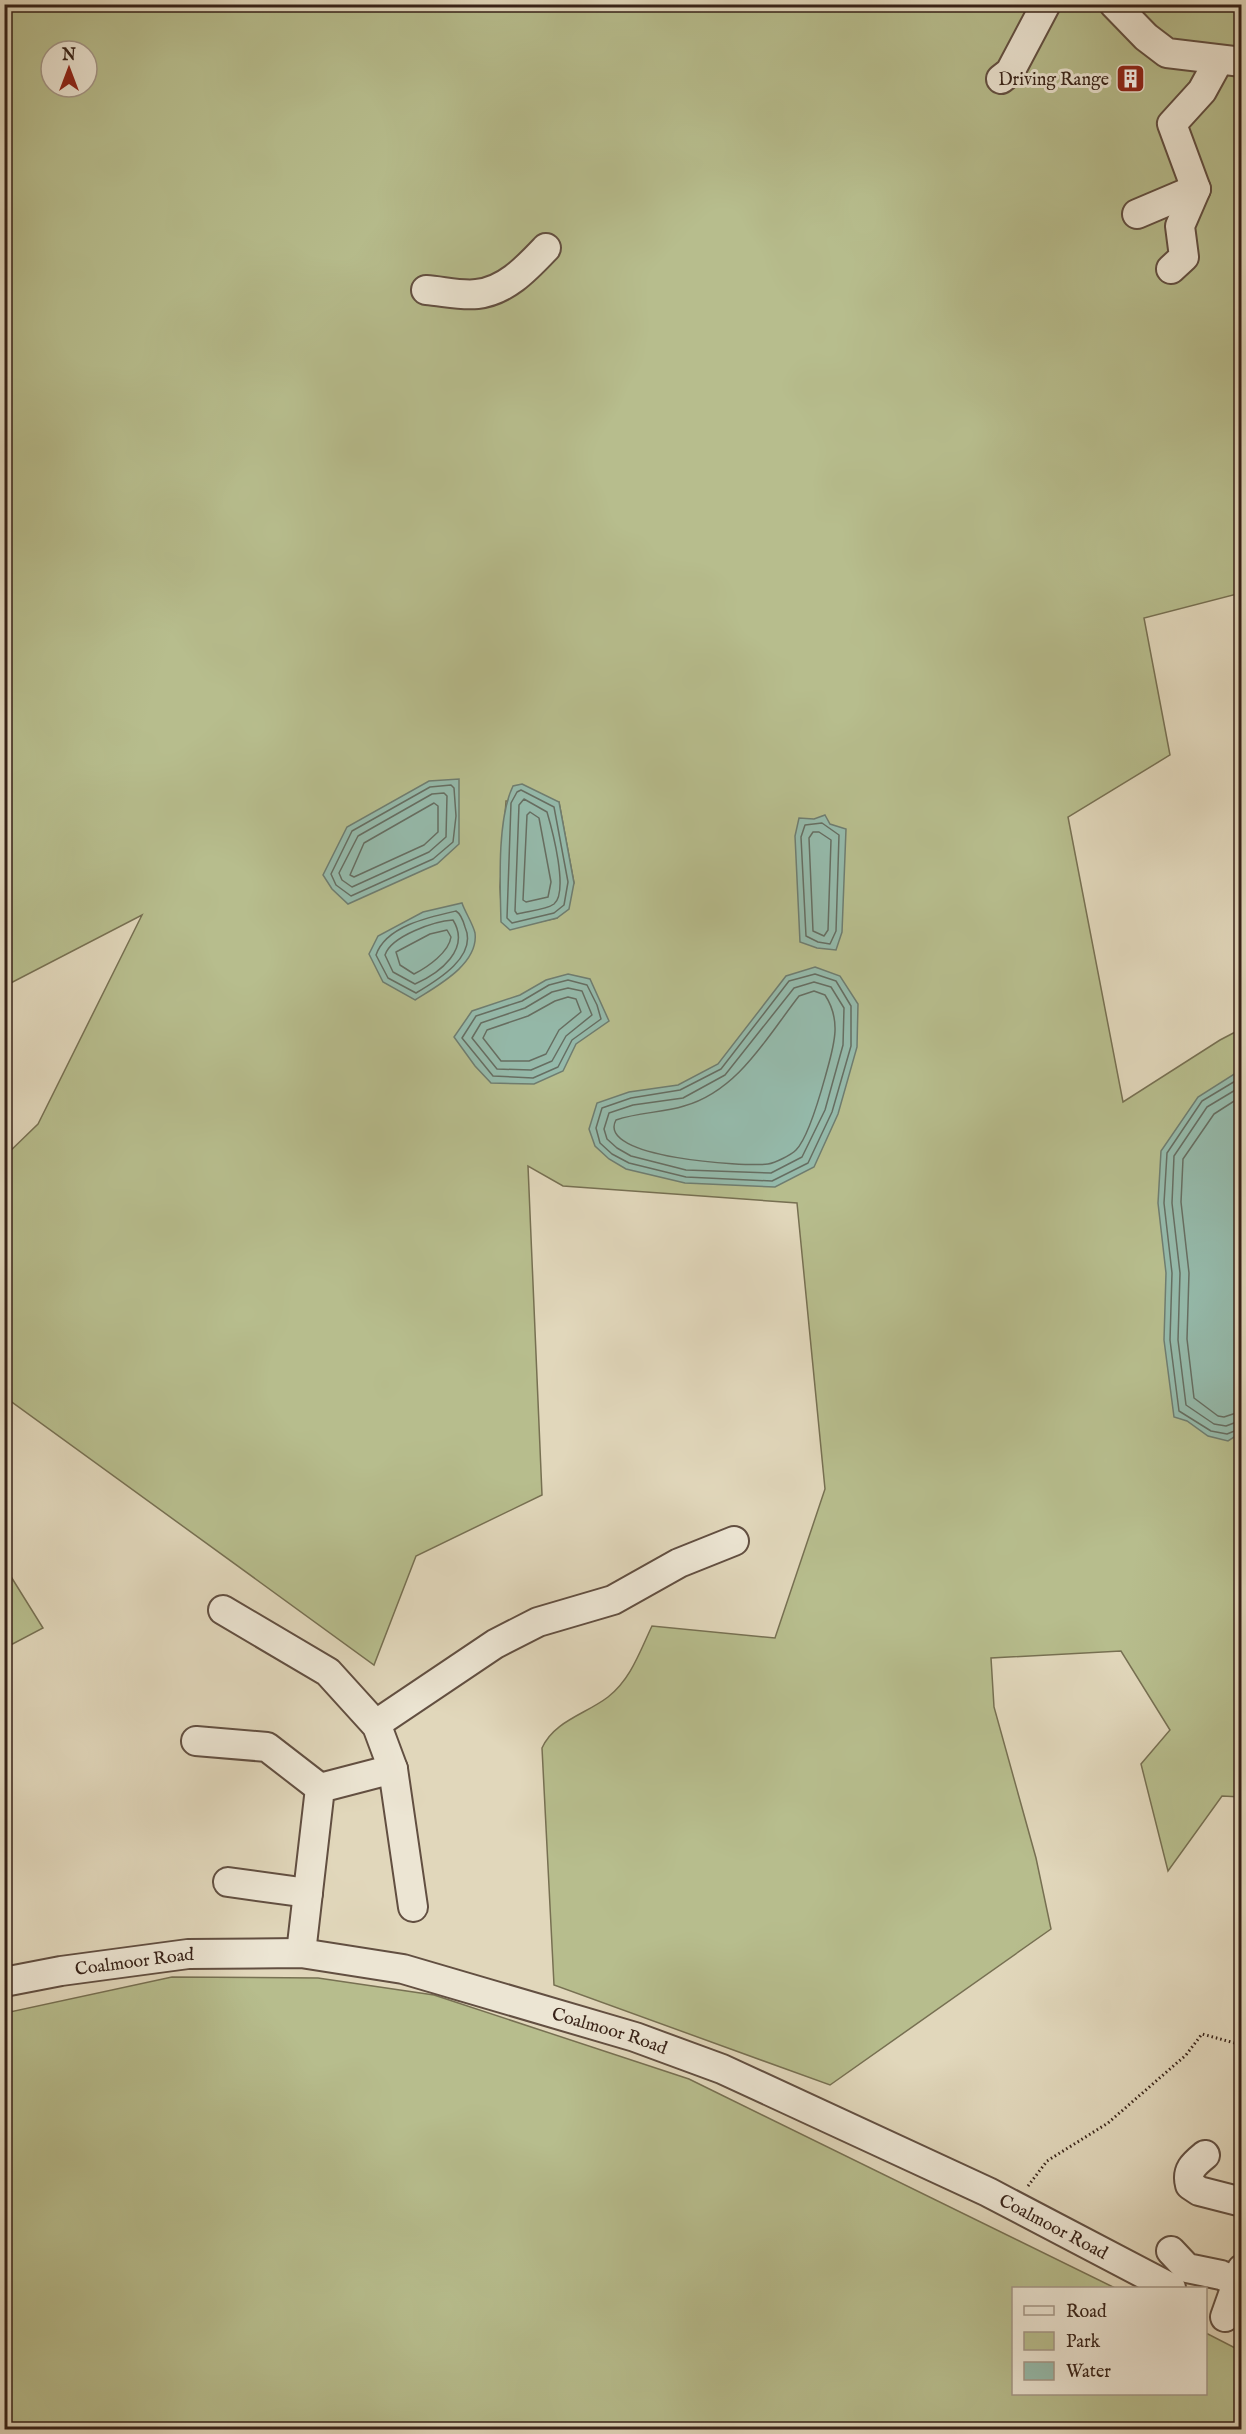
<svg xmlns="http://www.w3.org/2000/svg" width="1246" height="2434" font-family="'IM FELL English',serif">
<style>
.green{fill:#b7bd8d;stroke:#777052;stroke-width:1.5;fill-rule:evenodd}
.water{fill:#95baab;stroke:#6f7d70;stroke-width:1.5}
.lines{fill:none;stroke-linecap:round;stroke-linejoin:round}
.shore{stroke:#666e62;stroke-width:1.5}
.minor-casing{stroke:#624f41;stroke-width:32}
.path{stroke:#372218;stroke-width:3;stroke-dasharray:1.5 3;stroke-linecap:butt}
.minor{stroke:#ece5d3;stroke-width:28}
.labels{text-anchor:middle;stroke-width:6;stroke-linejoin:round;paint-order:stroke}
.poi-label{font-size:18px;fill:#372218;stroke:#ece5d3;text-anchor:end}
.street-label{font-size:18px;fill:#372218;stroke:#ece5d3}
</style>
<rect width="100%" height="100%" fill="#e1d7bb"/>
<filter id="stains"><feTurbulence type="fractalNoise" baseFrequency=".00333" numOctaves="4"/><feColorMatrix values="0 0 0 0 .2 0 0 0 0 .09 0 0 0 0 .02 0 0 0 .5 -.17"/></filter>
<radialGradient id="worn" r=".72"><stop offset=".6" stop-color="#630" stop-opacity="0"/><stop offset="1" stop-color="#630" stop-opacity=".3"/></radialGradient>
<path class="green" d="M5,5H1233V9L1242,14L1241,593L1144,618L1170,755L1068,817L1123,1102L1220,1040L1241,1029V1797L1222,1796L1168,1871L1141,1764L1170,1730L1121,1651L991,1658L994,1707L1036,1858L1051,1929L830,2085L554,1985L542,1748C554,1721 586,1714 608,1697C631,1679 640,1651 652,1626L775,1638L825,1489L797,1203L563,1186L528,1166L542,1495L416,1556L374,1665L5,1397V1156L38,1124L142,915L5,986ZM51,51H87V87H51ZM506,801L559,802L574,883L557,918L534,923L502,922L500,887Z
M5,1567L43,1628L5,1648H4Z
M172,1977L318,1978L434,1995L689,2079L1115,2288H1014V2394H1206V2333L1241,2351V2429H5V2013Z"/>
<path class="water" d="M459,779V844L437,864L348,904L332,889L323,875L347,827L429,781Z
M522,784L559,802L574,883L569,909L557,918L510,930L501,922C500,884 497,819 513,786Z
M825,815L830,824L846,829L842,932L836,950L817,948L800,942L795,836L799,818L814,819Z
M462,903C465,912 473,924 475,933C479,964 437,986 415,1000L383,982L369,954L378,936L423,912Z
M815,967L840,976L858,1004L857,1047L838,1114L814,1167L775,1187L685,1183L626,1169L609,1159L595,1146L589,1129L597,1103L629,1092L678,1085L718,1064L786,976Z
M568,974L590,979L609,1021L576,1044L563,1071L534,1084L491,1083L475,1066L454,1037L472,1011L520,995L546,980Z
M1239,1071H1242V1432L1228,1441L1208,1436L1187,1421L1174,1417L1164,1340L1166,1273L1158,1203L1161,1151L1198,1097Z"/>
<g class="lines">
<path class="shore" d="M451,785L454,788L456,816L453,842L433,859L351,896L336,885L331,874L352,831L430,787Z
M521,790L554,807L568,882L564,905L554,913L512,923L507,918L511,803L517,792Z
M444,793L447,796L446,837L429,852L352,887L342,880L339,873L358,836L432,794Z
M524,799L547,812C552,829 569,892 554,904C546,910 528,911 517,914L515,911L519,805Z
M434,803L438,806V832L424,845L354,877L350,875L364,843Z
M530,812L539,818L551,882L548,897L526,902L523,900L527,815Z
M822,823L839,835L836,931L830,944L818,942L806,936L801,837L805,825Z
M813,832H819L831,840L828,930L824,936L813,931L809,838Z
M456,911C461,914 463,920 465,927C478,956 438,980 416,993L388,978L376,955C386,926 429,917 456,911Z
M453,920C471,949 440,973 415,984L393,972L385,955C391,936 435,921 453,920Z
M447,930L451,937C449,952 428,967 414,974L400,965L396,952L430,934Z
M815,974L836,981L851,1006V1046L832,1112L808,1163L772,1181L686,1177L629,1163L612,1154L600,1143L596,1128L602,1108L631,1098L680,1090L721,1069L789,981Z
M568,980L587,985L597,1005L601,1019L572,1040L558,1067L533,1078L493,1076L462,1038L476,1016L522,1001L549,985Z
M814,982L831,987L844,1008L843,1045L825,1110L802,1157L771,1173L686,1170L631,1156L617,1148L607,1139L604,1129L609,1113L633,1105L683,1098L725,1075L794,988Z
M568,988L582,991L592,1015L566,1036L552,1061L531,1070L497,1069L472,1038L481,1023L525,1008L552,992Z
M814,991L825,995C842,1021 834,1045 826,1074C821,1092 809,1137 796,1150C791,1155 775,1163 768,1164C746,1167 595,1158 616,1120C639,1112 662,1113 684,1106C738,1091 767,1037 799,996Z
M568,997L576,999L581,1012L559,1030L546,1054L529,1061H501L483,1038L487,1030L528,1016L555,1001Z
M1242,1077L1202,1101L1167,1153L1164,1203L1172,1273L1170,1340L1179,1411L1211,1431L1227,1434L1242,1428
M1242,1086L1207,1107L1174,1156L1172,1203L1180,1273L1178,1340L1186,1405L1214,1424L1226,1426L1242,1420
M1242,1096L1214,1114L1183,1159L1181,1202L1189,1273L1187,1339L1194,1398L1218,1416L1224,1417L1242,1411"/>
<defs>
<g id="minor">
<path d="M1114,4L1146,37L1167,53L1242,62"/>
<path d="M1001,79L1010,72L1046,4"/>
<path d="M1137,214L1196,189"/>
<path d="M1171,269L1184,257L1180,226L1196,189L1172,124L1202,91L1219,60"/>
<path d="M426,290C442,291 461,296 477,294C506,291 527,268 546,248"/>
<path d="M223,1610L328,1672L377,1726L393,1769"/>
<path d="M376,1724L495,1644L538,1622L613,1600L679,1563L734,1541"/>
<path d="M196,1741L267,1747L320,1788"/>
<path d="M228,1882L308,1893"/>
<path d="M301,1953L320,1788L393,1769L413,1907"/>
<path id="s1" d="M4,1982L61,1971L188,1954L301,1953L403,1969L635,2037L722,2069L988,2192L1171,2288"/>
<path d="M1205,2155C1194,2164 1186,2170 1190,2185L1199,2191L1242,2202"/>
<path d="M1171,2251L1187,2268L1221,2275L1242,2284"/>
<path d="M1225,2317L1242,2269"/>
</g>
</defs>
<use href="#minor" class="minor-casing"/>
<path class="path" d="M1028,2186L1047,2161L1108,2123L1186,2055L1202,2034L1242,2045"/>
<use href="#minor" class="minor"/>
</g>
<defs>
<symbol id="building-square" viewBox="-11 -11 22 22"><rect x="-9" y="-9" width="18" height="18" rx="4" fill="#8f2418" stroke="#ece5d3"/><path d="M-4-6H4V6H1V3H-1V6H-4ZM-2.5-4.3h1.7v1.8h-1.7ZM.8-4.3h1.7v1.8H.8ZM-2.5-1h1.7V.8h-1.7ZM.8-1h1.7V.8H.8Z" fill="#fff"/></symbol>
</defs>
<g fill-rule="evenodd">
<use href="#building-square" x="1114" y="62" width="33" height="33"/>
</g>
<g class="labels">
<g class="poi-label">
<text x="1109" y="85">Driving Range</text>
</g>
<g class="street-label">
<text dy="6" stroke="none"><textPath href="#s1" startOffset="132">Coalmoor Road</textPath></text>
<text dy="6" stroke="none"><textPath href="#s1" startOffset="618">Coalmoor Road</textPath></text>
<text dy="6" stroke="none"><textPath href="#s1" startOffset="1104">Coalmoor Road</textPath></text>
</g>
</g>
<rect width="1246" height="2434" fill="none" stroke="#e1d7bb" stroke-width="24"/>
<rect x="6" y="6" width="1234" height="2422" fill="none" stroke="#372218" stroke-width="3"/>
<rect x="12" y="12" width="1222" height="2410" fill="none" stroke="#372218" stroke-width="1.5"/>
<rect x="1012" y="2287" width="195" height="108" fill="#ece5d3" stroke="#a49788" stroke-width="1.5"/>
<rect x="1024" y="2306" width="30" height="9" fill="#ece5d3" stroke="#a49788" stroke-width="1.5"/>
<text x="1066" y="2317" font-size="18" fill="#372218">Road</text>
<rect x="1024" y="2332" width="30" height="18" fill="#b7bd8d" stroke="#a49788" stroke-width="1.5"/>
<text x="1066" y="2347" font-size="18" fill="#372218">Park</text>
<rect x="1024" y="2362" width="30" height="18" fill="#95baab" stroke="#a49788" stroke-width="1.5"/>
<text x="1066" y="2377" font-size="18" fill="#372218">Water</text>
<g transform="translate(69 69)"><circle r="28" fill="#ece5d3" stroke="#a49788" stroke-width="1.5"/>
<path d="M0-4.5L10 22L0 15L-10 22Z" fill="#8f2418"/>
<text y="-9" font-size="16" font-weight="bold" text-anchor="middle" fill="#372218">N</text>
</g>
<rect width="100%" height="100%" filter="url(#stains)"/>
<rect width="100%" height="100%" fill="url(#worn)"/>
</svg>
